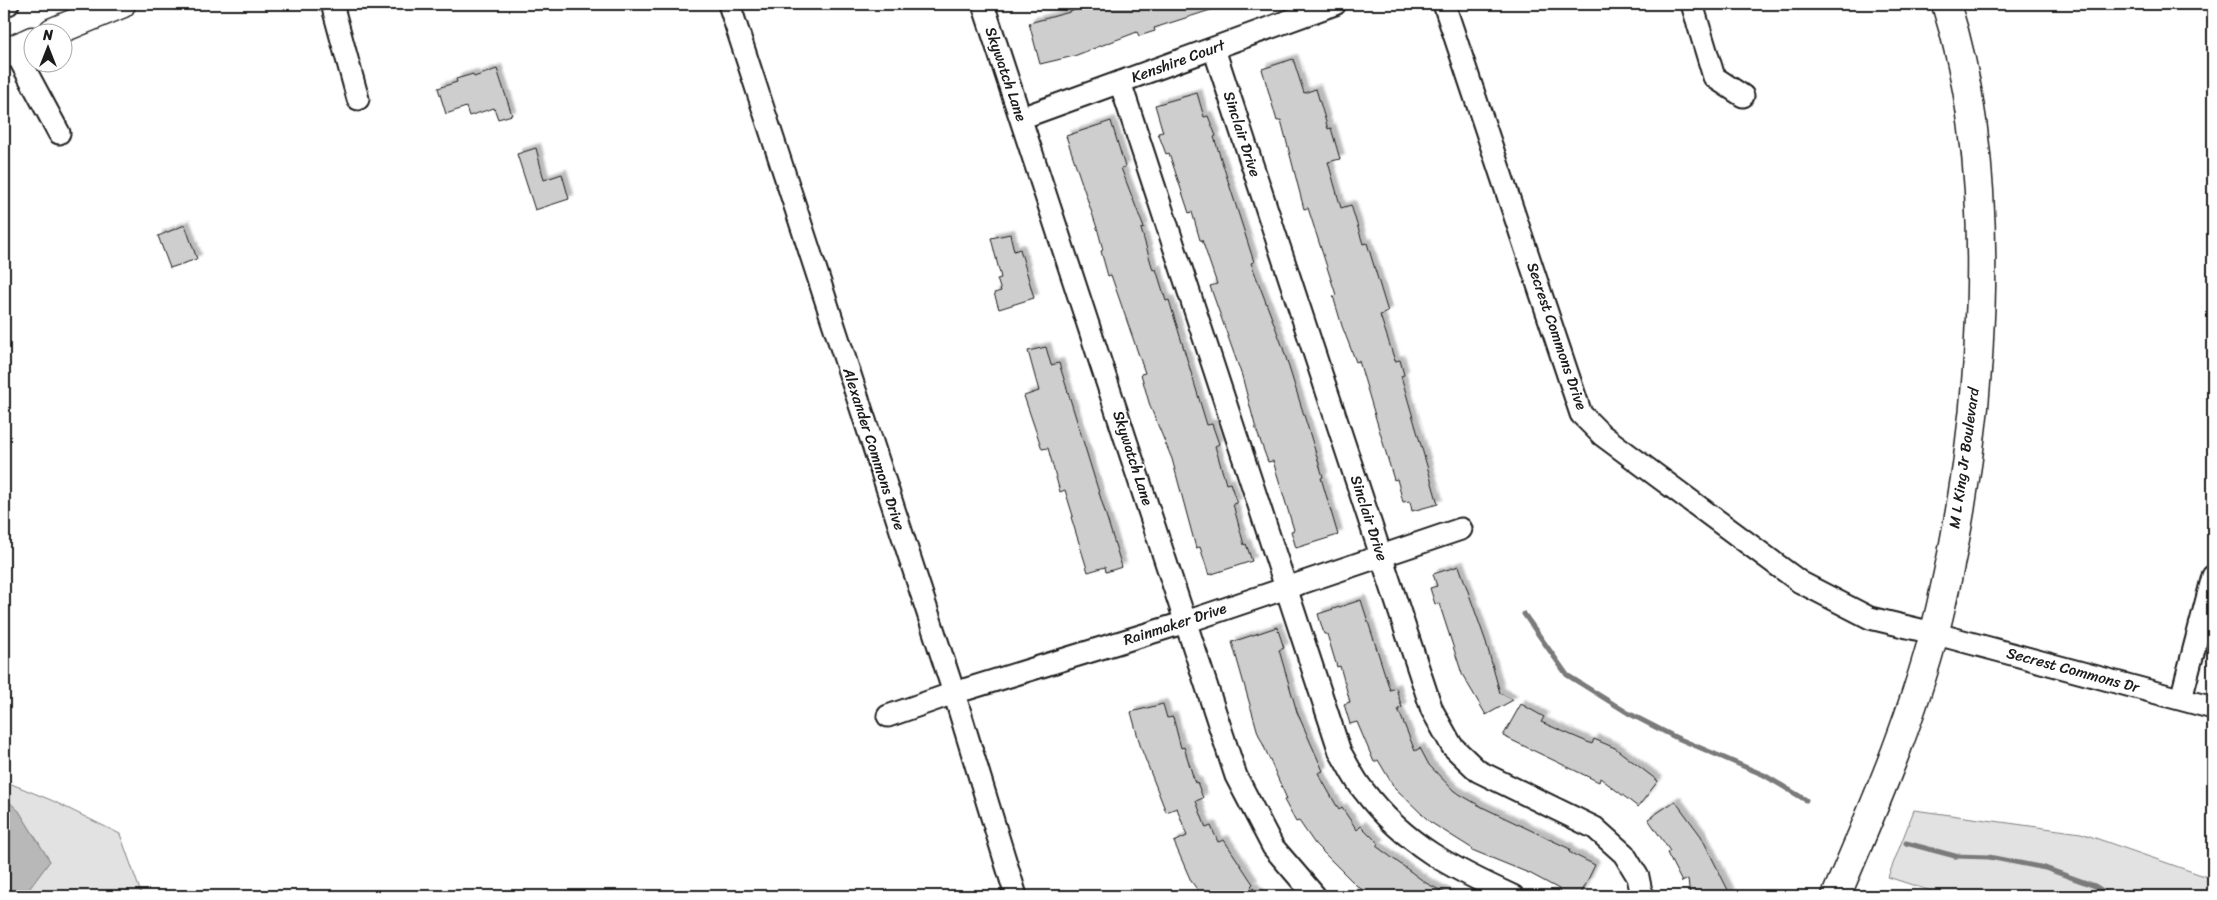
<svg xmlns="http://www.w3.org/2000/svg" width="2217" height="900" font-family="Sriracha,sans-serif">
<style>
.green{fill:#e2e2e2;stroke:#7f7f7f}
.water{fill:#b8b8b8;stroke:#7a7a7a}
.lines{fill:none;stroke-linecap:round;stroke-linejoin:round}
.stream{stroke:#7a7a7a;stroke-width:5}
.building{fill:#cecece;stroke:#1c1c1c;filter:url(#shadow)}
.minor-casing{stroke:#1c1c1c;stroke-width:25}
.major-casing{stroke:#1c1c1c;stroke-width:31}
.minor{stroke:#fff;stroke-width:21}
.major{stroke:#fff;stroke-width:28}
.labels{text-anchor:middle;stroke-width:4;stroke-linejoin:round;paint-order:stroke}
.street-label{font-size:15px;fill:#1c1c1c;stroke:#fff}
</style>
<defs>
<filter id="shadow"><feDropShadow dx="4.5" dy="-4.5" stdDeviation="1" flood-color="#0004"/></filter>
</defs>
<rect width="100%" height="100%" fill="#fff"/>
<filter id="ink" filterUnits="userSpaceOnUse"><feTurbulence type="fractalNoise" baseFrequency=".02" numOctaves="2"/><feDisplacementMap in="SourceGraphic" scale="10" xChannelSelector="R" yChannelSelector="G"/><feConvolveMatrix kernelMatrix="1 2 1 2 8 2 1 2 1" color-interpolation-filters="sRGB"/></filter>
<g filter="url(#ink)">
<path class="green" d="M4,781L51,800L120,834L142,896H4Z
M1914,810L2081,833L2213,879V896H1946L1888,877Z"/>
<path class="water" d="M4,797L19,811L50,861L24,896H4Z"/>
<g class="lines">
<path class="stream" d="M1524,614L1567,675L1628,713L1675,737L1764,775L1806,800
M1906,843L1955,856L1989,857L2045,868L2095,886L2111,896"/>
</g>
<path class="building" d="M1089,4H1220V7L1154,28L1155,31L1139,36L1137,32L1074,56L1040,64L1029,23L1070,12Z
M1293,59L1304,93L1316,89L1328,129L1331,128L1340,159L1328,162L1341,208L1351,205L1363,244L1367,243L1388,312L1380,315L1395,361L1400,360L1404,375L1401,376L1438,504L1412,511L1410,501L1403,502L1397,479L1394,480L1359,361L1356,362L1342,326L1333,296L1336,295L1308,208L1304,209L1281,120L1277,121L1262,69Z
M497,69L512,115L498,119L494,108L469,116L466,107L446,114L438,88L457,82L456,79L473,74L474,77Z
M1197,93L1204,117L1208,116L1216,136L1214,137L1254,262L1251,263L1282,345L1314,447L1323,477L1321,478L1338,535L1296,548L1291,531L1294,530L1273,461L1268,462L1256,429L1242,376L1210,286L1217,284L1202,240H1200L1192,212L1189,213L1169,153L1166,154L1158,133L1163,132L1155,105Z
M1111,121L1125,167L1121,168L1144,228L1141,229L1153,270L1156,269L1166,301L1169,300L1207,425L1212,424L1219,444L1215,446L1226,484L1230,483L1237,503L1233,504L1244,545L1246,544L1252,561L1209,575L1200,547L1196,548L1172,459L1150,406L1141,374L1145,373L1111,275L1108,276L1101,251L1103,250L1098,231L1066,136Z
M536,148L544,180L562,174L569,199L535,210L517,154Z
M185,225L197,259L170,268L158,236Z
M1010,234L1014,251L1020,249L1034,298L999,309L994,293L1001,291L997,279L1001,278L991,238Z
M1046,347L1051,365L1059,363L1122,567L1106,572L1105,567L1088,572L1071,517L1073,516L1065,490L1060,492L1048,448L1042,449L1024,396L1039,391L1028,351Z
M1459,566L1486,642L1500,693L1513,700L1486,715L1462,674L1439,603L1435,604L1430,588L1437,586L1433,574Z
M1361,600L1390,690L1396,688L1402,708L1398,709L1415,751L1420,748L1429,765L1454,791L1482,807L1570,849L1569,852L1595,865L1580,896H1556L1559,889L1531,874L1472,850L1473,849L1430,822L1394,787L1378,760L1374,762L1357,722L1350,724L1344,704L1350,702L1340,666L1337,667L1327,634H1324L1318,614Z
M1277,627L1284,648L1279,650L1297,712L1323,771L1318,773L1339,810L1342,808L1357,830L1361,826L1379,844L1376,846L1426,883L1451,896H1371L1357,886L1315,844L1299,821L1296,822L1284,800L1287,799L1258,733L1232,642Z
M1163,704L1167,718L1173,717L1181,748L1184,747L1195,783L1197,782L1203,798L1196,801L1206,828L1211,826L1218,842L1224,840L1253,884L1251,886L1261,896H1202L1191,881L1174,842L1187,836L1177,808L1166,812L1141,748L1131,712Z
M1521,704L1544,717L1541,722L1592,744L1594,739L1615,748L1658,781L1638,807L1600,778L1599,782L1503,736Z
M1675,801L1701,836L1731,896H1690L1688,879L1682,882L1667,853L1670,851L1648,819Z"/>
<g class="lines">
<defs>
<path id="minor" d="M332,4L358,99
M729,4L954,693L1016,896
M983,4L1236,776L1273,847L1315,896
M1444,4L1581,414L1602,435L1800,582L1870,618L1933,633L2213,708
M1692,4L1714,77L1743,96
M4,5L8,4
M14,49L59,133
M1214,49L1432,710L1452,746L1478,771L1595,828L1624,854L1638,877L1642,896
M1120,82L1340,752C1348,765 1354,779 1364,791C1405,845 1454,869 1513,896
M1021,118L1335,4
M2181,699L2213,576
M888,716L954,693L1186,622L1461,529"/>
<path id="major" d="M53,32L121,4
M4,54L32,41
M1836,896C1876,803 1918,706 1941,606C1983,425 2003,182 1946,4"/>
</defs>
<use href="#minor" class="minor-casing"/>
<use href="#major" class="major-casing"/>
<use href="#minor" class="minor"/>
<use href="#major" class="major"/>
</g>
</g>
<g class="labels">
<g class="street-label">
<text transform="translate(1178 61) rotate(-20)" y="5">Kenshire Court</text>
<text transform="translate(1006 74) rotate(71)" y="5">Skywatch Lane</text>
<text transform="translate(1242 134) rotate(72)" y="5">Sinclair Drive</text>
<text transform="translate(1557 336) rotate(71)" y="5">Secrest Commons Drive</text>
<text transform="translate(874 449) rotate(72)" y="5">Alexander Commons Drive</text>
<text transform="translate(1133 458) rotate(72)" y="5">Skywatch Lane</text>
<text transform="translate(1964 458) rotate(-82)" y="5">M L King Jr Boulevard</text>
<text transform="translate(1369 518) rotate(72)" y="5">Sinclair Drive</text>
<text transform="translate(1175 624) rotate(-18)" y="5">Rainmaker Drive</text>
<text transform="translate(2073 670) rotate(15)" y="5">Secrest Commons Dr</text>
</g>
</g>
<rect width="2217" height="900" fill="none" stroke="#fff" stroke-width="20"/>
<rect x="10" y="10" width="2197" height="880" fill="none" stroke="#1c1c1c" stroke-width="2" filter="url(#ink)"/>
<g transform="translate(48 48)"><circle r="24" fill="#ffffff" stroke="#a4a4a4"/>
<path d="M0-4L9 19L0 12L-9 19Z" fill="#1c1c1c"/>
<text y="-8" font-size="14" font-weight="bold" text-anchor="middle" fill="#1c1c1c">N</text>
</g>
</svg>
